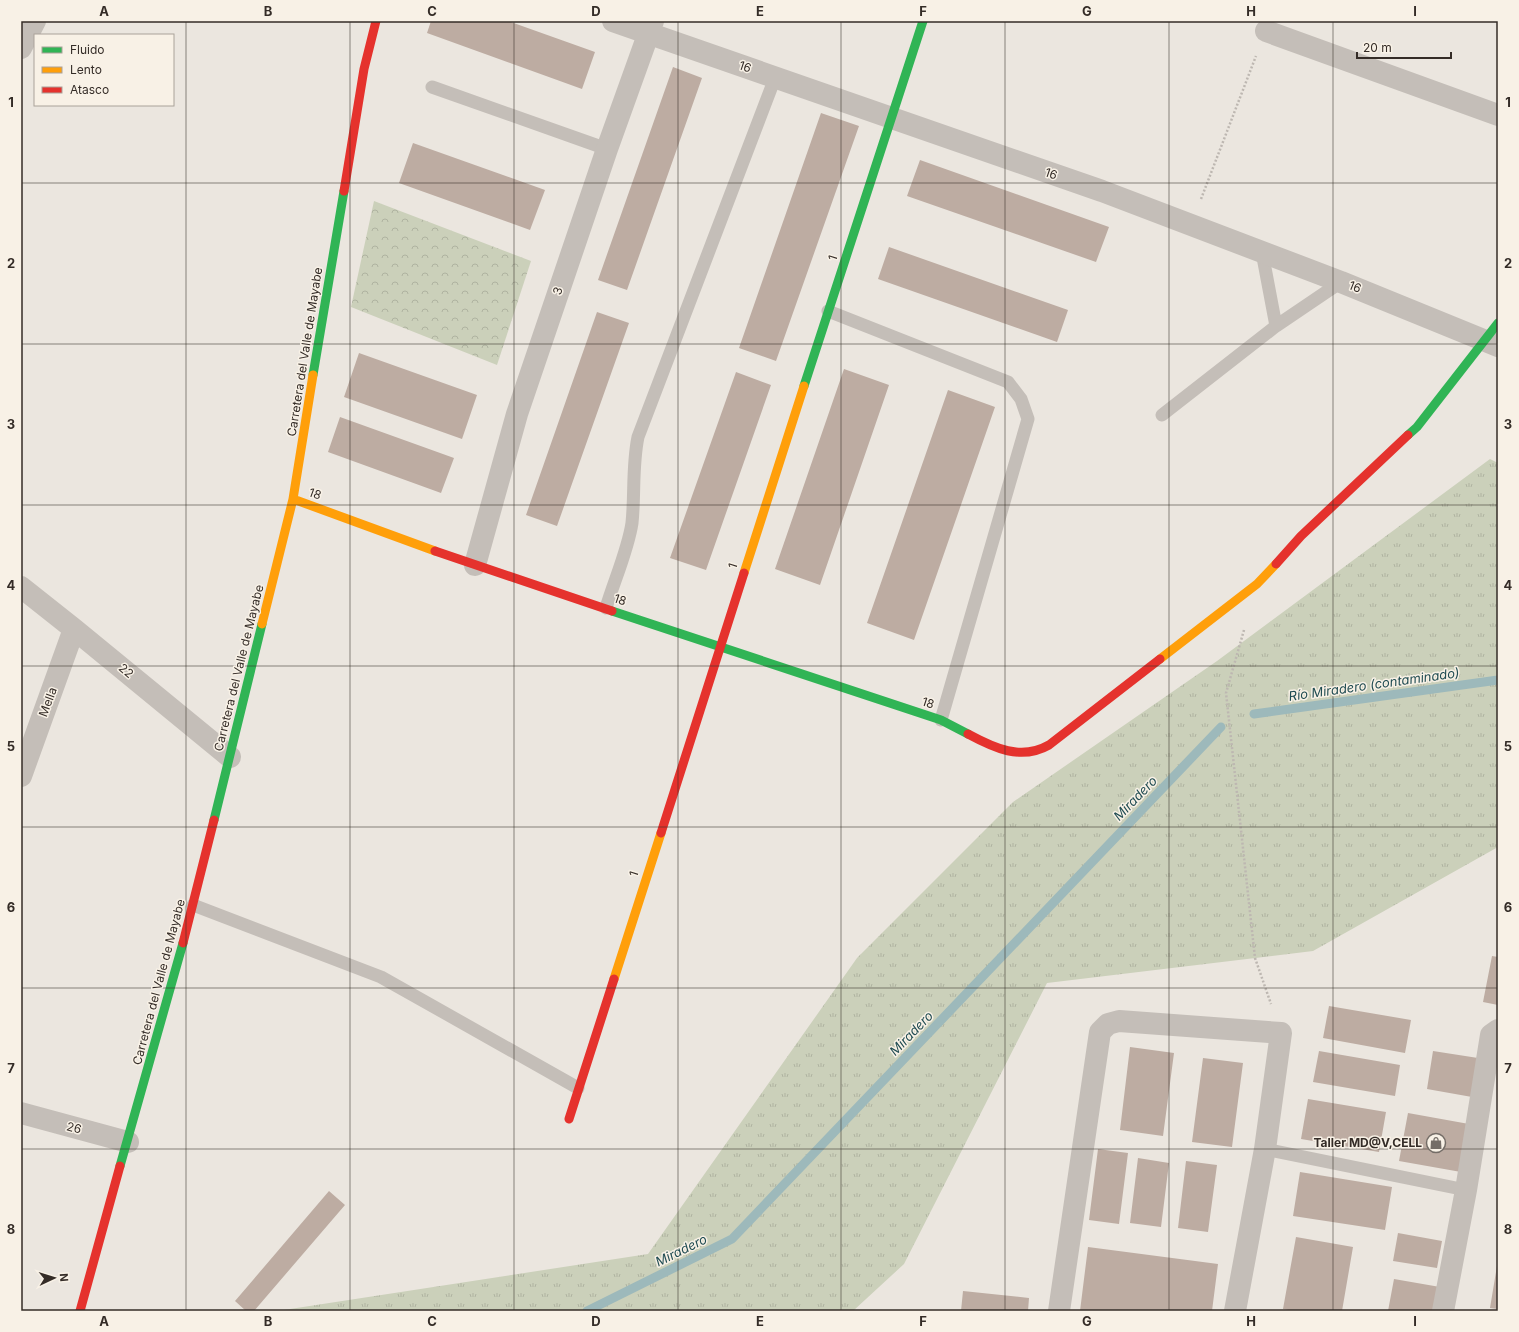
<svg xmlns="http://www.w3.org/2000/svg" width="1519" height="1332" font-family="Inter,sans-serif">
<style>
.grass{fill:url(#grass-tufts)}
.park{fill:url(#park-crowns)}
.lines{fill:none;stroke-linecap:round;stroke-linejoin:round}
.stream{stroke:#9db9bb;stroke-width:9}
.building{fill:#bdaca2}
.path{stroke:#bdb7b1;stroke-width:2.5;stroke-dasharray:2 2;stroke-linecap:butt}
.lane{stroke:#c4beb8;stroke-width:13}
.street{stroke:#c4beb8;stroke-width:22}
.fast{stroke:#30b455;stroke-width:9}
.slow{stroke:#ff9f0a;stroke-width:9}
.jam{stroke:#e5322d;stroke-width:9}
.grid{fill:none;stroke:#342c27;stroke-width:1;stroke-opacity:0.55}
.labels{text-anchor:middle;stroke-width:3;stroke-linejoin:round;paint-order:stroke}
.street-label{font-size:12px;fill:#342c27;stroke:#f8f1e6}
.poi-label{font-size:12px;font-weight:bold;fill:#342c27;stroke:#f8f1e6;text-anchor:end}
.water-label{font-size:13px;font-style:italic;fill:#204c52;stroke:#f8f1e6}
.neatline{fill:none;stroke:#342c27;stroke-width:1.5}
.grid-label{font-size:13px;text-anchor:middle;font-weight:bold;fill:#342c27}
</style>
<defs>
<pattern id="grass-tufts" width="24" height="20" patternUnits="userSpaceOnUse"><rect width="24" height="20" fill="#cbd0ba"/><path d="M3 7l-1-3M5 7V3M7 7l1-3M15 17l-1-3M17 17v-4M19 17l1-3" fill="none" stroke="#afb3a0"/></pattern>
<pattern id="park-crowns" width="20" height="18" patternUnits="userSpaceOnUse"><rect width="20" height="18" fill="#cbd0ba"/><path d="M2 6a3 3 0 1 1 6 0M12 15a3 3 0 1 1 6 0" fill="none" stroke="#afb3a0"/></pattern>
</defs>
<rect width="100%" height="100%" fill="#ebe6df"/>
<path class="grass" d="M1490,459L1498,463V847L1313,951L1047,983L904,1264L853,1311H277L648,1254L857,958L1013,802L1217,661Z"/>
<path class="park" d="M374,201L531,261L497,365L351,307Z"/>
<g class="lines">
<path class="stream" d="M1254,714L1498,680
M587,1311L732,1239L1221,727"/>
</g>
<path class="building" d="M431,21H508L595,52L582,89L427,33Z
M673,67L702,78L627,290L598,280Z
M821,113L859,126L776,361L739,348Z
M413,143L545,190L530,230L399,183Z
M920,160L1109,227L1096,262L907,196Z
M889,247L1068,310L1057,342L878,279Z
M597,312L629,323L557,526L526,515Z
M359,353L477,395L462,439L344,397Z
M844,369L889,385L820,585L775,569Z
M736,372L771,385L706,570L670,558Z
M948,390L995,407L914,640L867,623Z
M340,417L454,458L441,493L328,452Z
M1492,956L1498,957V1005L1483,1002Z
M1329,1006L1411,1020L1405,1053L1323,1038Z
M1130,1047L1174,1053L1163,1136L1120,1130Z
M1319,1051L1400,1065L1395,1096L1313,1082Z
M1433,1051L1478,1058L1472,1097L1427,1089Z
M1203,1058L1243,1063L1232,1147L1192,1142Z
M1308,1099L1386,1112L1379,1152L1301,1139Z
M1408,1113L1469,1124L1461,1172L1399,1161Z
M1098,1149L1128,1153L1119,1224L1089,1220Z
M1138,1158L1169,1163L1161,1227L1130,1223Z
M1186,1161L1217,1165L1208,1232L1178,1228Z
M1300,1172L1392,1187L1385,1230L1293,1216Z
M329,1191L345,1205L254,1311H246L235,1301Z
M1398,1233L1442,1241L1437,1268L1393,1261Z
M1296,1237L1353,1247L1342,1311H1294L1283,1309Z
M1088,1247L1218,1264L1212,1311H1080Z
M1497,1266H1498V1309L1490,1308Z
M1394,1279L1440,1287L1435,1311H1388Z
M963,1291L1029,1298L1028,1311H961Z"/>
<g class="lines">
<path class="path" d="M1201,199L1256,56
M1244,630L1226,693L1255,958L1271,1004"/>
<path class="lane" d="M432,87L607,149
M1262,252L1276,326
M828,311L1008,382L1021,399L1028,419L941,720
M1162,415L1276,326L1341,282
M606,608C614,581 628,550 632,523C635,494 632,466 638,437L775,78
M193,905L381,977L578,1088
M1265,1149L1466,1190"/>
<path class="street" d="M613,21L1102,191L1341,282L1498,346
M1266,31L1498,115
M21,48L35,21
M475,565L517,414L607,149L653,21
M21,587L74,629L230,757
M21,776L74,629
M21,1113L128,1142
M1059,1311L1100,1032L1108,1024L1119,1021L1281,1033L1265,1149L1235,1311
M1443,1311L1466,1190L1491,1035L1498,1030"/>
<path class="fast" d="M313,375L344,191
M804,386L923,21
M1408,435L1417,427L1498,323
M612,611L941,720L968,734
M214,820L262,624
M120,1166L183,943"/>
<path class="slow" d="M293,499L435,551
M744,573L804,386
M262,624L293,499L313,375
M1160,659L1257,584L1276,564
M614,979L661,833"/>
<path class="jam" d="M344,191L364,69L376,21
M435,551L612,611
M1276,564L1301,536L1408,435
M968,734C994,748 1021,761 1049,745L1160,659
M661,833L744,573
M183,943L214,820
M569,1119L614,979
M80,1311L120,1166"/>
</g>
<path class="grid" d="M186,21V1311M350,21V1311M514,21V1311M678,21V1311M841,21V1311M1005,21V1311M1169,21V1311M1333,21V1311M21,183H1498M21,344H1498M21,505H1498M21,666H1498M21,827H1498M21,988H1498M21,1149H1498"/>
<defs>
<symbol id="shop-ring" viewBox="-11 -11 22 22"><circle r="9.5" fill="#f8f1e6" stroke="#746d67" stroke-width="1.5"/><path d="M-5-2.5h2.3a2.7 3.5 0 0 1 5.4 0H5L5.5 6h-11ZM-1.5-2.5h3a1.5 2.3 0 0 0-3 0Z" fill="#746d67"/></symbol>
</defs>
<g fill-rule="evenodd">
<use href="#shop-ring" x="1425" y="1132" width="22" height="22"/>
</g>
<g class="labels">
<g class="street-label">
<text transform="translate(745 67) rotate(19)" y="4">16</text>
<text transform="translate(1051 174) rotate(19)" y="4">16</text>
<text transform="translate(833 258) rotate(-72)" y="4">1</text>
<text transform="translate(1355 287) rotate(22)" y="4">16</text>
<text transform="translate(558 291) rotate(-71)" y="4">3</text>
<text transform="translate(305 352) rotate(-81)" y="4">Carretera del Valle de Mayabe</text>
<text transform="translate(315 494) rotate(20)" y="4">18</text>
<text transform="translate(733 566) rotate(-72)" y="4">1</text>
<text transform="translate(620 600) rotate(19)" y="4">18</text>
<text transform="translate(239 668) rotate(-76)" y="4">Carretera del Valle de Mayabe</text>
<text transform="translate(126 671) rotate(40)" y="4">22</text>
<text transform="translate(48 702) rotate(-70)" y="4">Mella</text>
<text transform="translate(928 703) rotate(18)" y="4">18</text>
<text transform="translate(634 874) rotate(-72)" y="4">1</text>
<text transform="translate(159 982) rotate(-75)" y="4">Carretera del Valle de Mayabe</text>
<text transform="translate(74 1128) rotate(15)" y="4">26</text>
</g>
<g class="poi-label">
<text x="1422" y="1147">Taller MD@V,CELL</text>
</g>
<g class="water-label">
<text transform="translate(1374 684) rotate(-8)" y="5">Río Miradero (contaminado)</text>
<text transform="translate(1135 798) rotate(-46)" y="5">Miradero</text>
<text transform="translate(911 1033) rotate(-46)" y="5">Miradero</text>
<text transform="translate(681 1250) rotate(-26)" y="5">Miradero</text>
</g>
</g>
<rect width="1519" height="1332" fill="none" stroke="#f8f1e6" stroke-width="44"/>
<rect x="34" y="34" width="140" height="72" fill="#f8f1e6" stroke="#aaa29a"/>
<rect x="42" y="47" width="20" height="6" fill="#30b455" stroke="#aaa29a"/>
<text x="70" y="54" font-size="12" fill="#342c27">Fluido</text>
<rect x="42" y="67" width="20" height="6" fill="#ff9f0a" stroke="#aaa29a"/>
<text x="70" y="74" font-size="12" fill="#342c27">Lento</text>
<rect x="42" y="87" width="20" height="6" fill="#e5322d" stroke="#aaa29a"/>
<text x="70" y="94" font-size="12" fill="#342c27">Atasco</text>
<g transform="translate(54 1278) rotate(86)" stroke="#f8f1e6" stroke-width="3" paint-order="stroke">
<path d="M0-3L7 15L0 10L-7 15Z" fill="#342c27"/>
<text y="-6" font-size="11" font-weight="bold" text-anchor="middle" fill="#342c27">N</text>
</g>
<path d="M1357 52v6h94v-6" fill="none" stroke="#342c27" stroke-width="2"/>
<text x="1363" y="52" font-size="12" fill="#342c27" stroke="#f8f1e6" stroke-width="3" paint-order="stroke">20 m</text>
<rect x="22" y="22" width="1475" height="1288" class="neatline"/>
<g class="grid-label">
<text x="104" y="16">A</text>
<text x="268" y="16">B</text>
<text x="432" y="16">C</text>
<text x="596" y="16">D</text>
<text x="760" y="16">E</text>
<text x="923" y="16">F</text>
<text x="1087" y="16">G</text>
<text x="1251" y="16">H</text>
<text x="1415" y="16">I</text>
<text x="11" y="107">1</text>
<text x="1508" y="107">1</text>
<text x="11" y="268">2</text>
<text x="1508" y="268">2</text>
<text x="11" y="429">3</text>
<text x="1508" y="429">3</text>
<text x="11" y="590">4</text>
<text x="1508" y="590">4</text>
<text x="11" y="751">5</text>
<text x="1508" y="751">5</text>
<text x="11" y="912">6</text>
<text x="1508" y="912">6</text>
<text x="11" y="1073">7</text>
<text x="1508" y="1073">7</text>
<text x="11" y="1234">8</text>
<text x="1508" y="1234">8</text>
<text x="104" y="1326">A</text>
<text x="268" y="1326">B</text>
<text x="432" y="1326">C</text>
<text x="596" y="1326">D</text>
<text x="760" y="1326">E</text>
<text x="923" y="1326">F</text>
<text x="1087" y="1326">G</text>
<text x="1251" y="1326">H</text>
<text x="1415" y="1326">I</text>
</g>
</svg>
